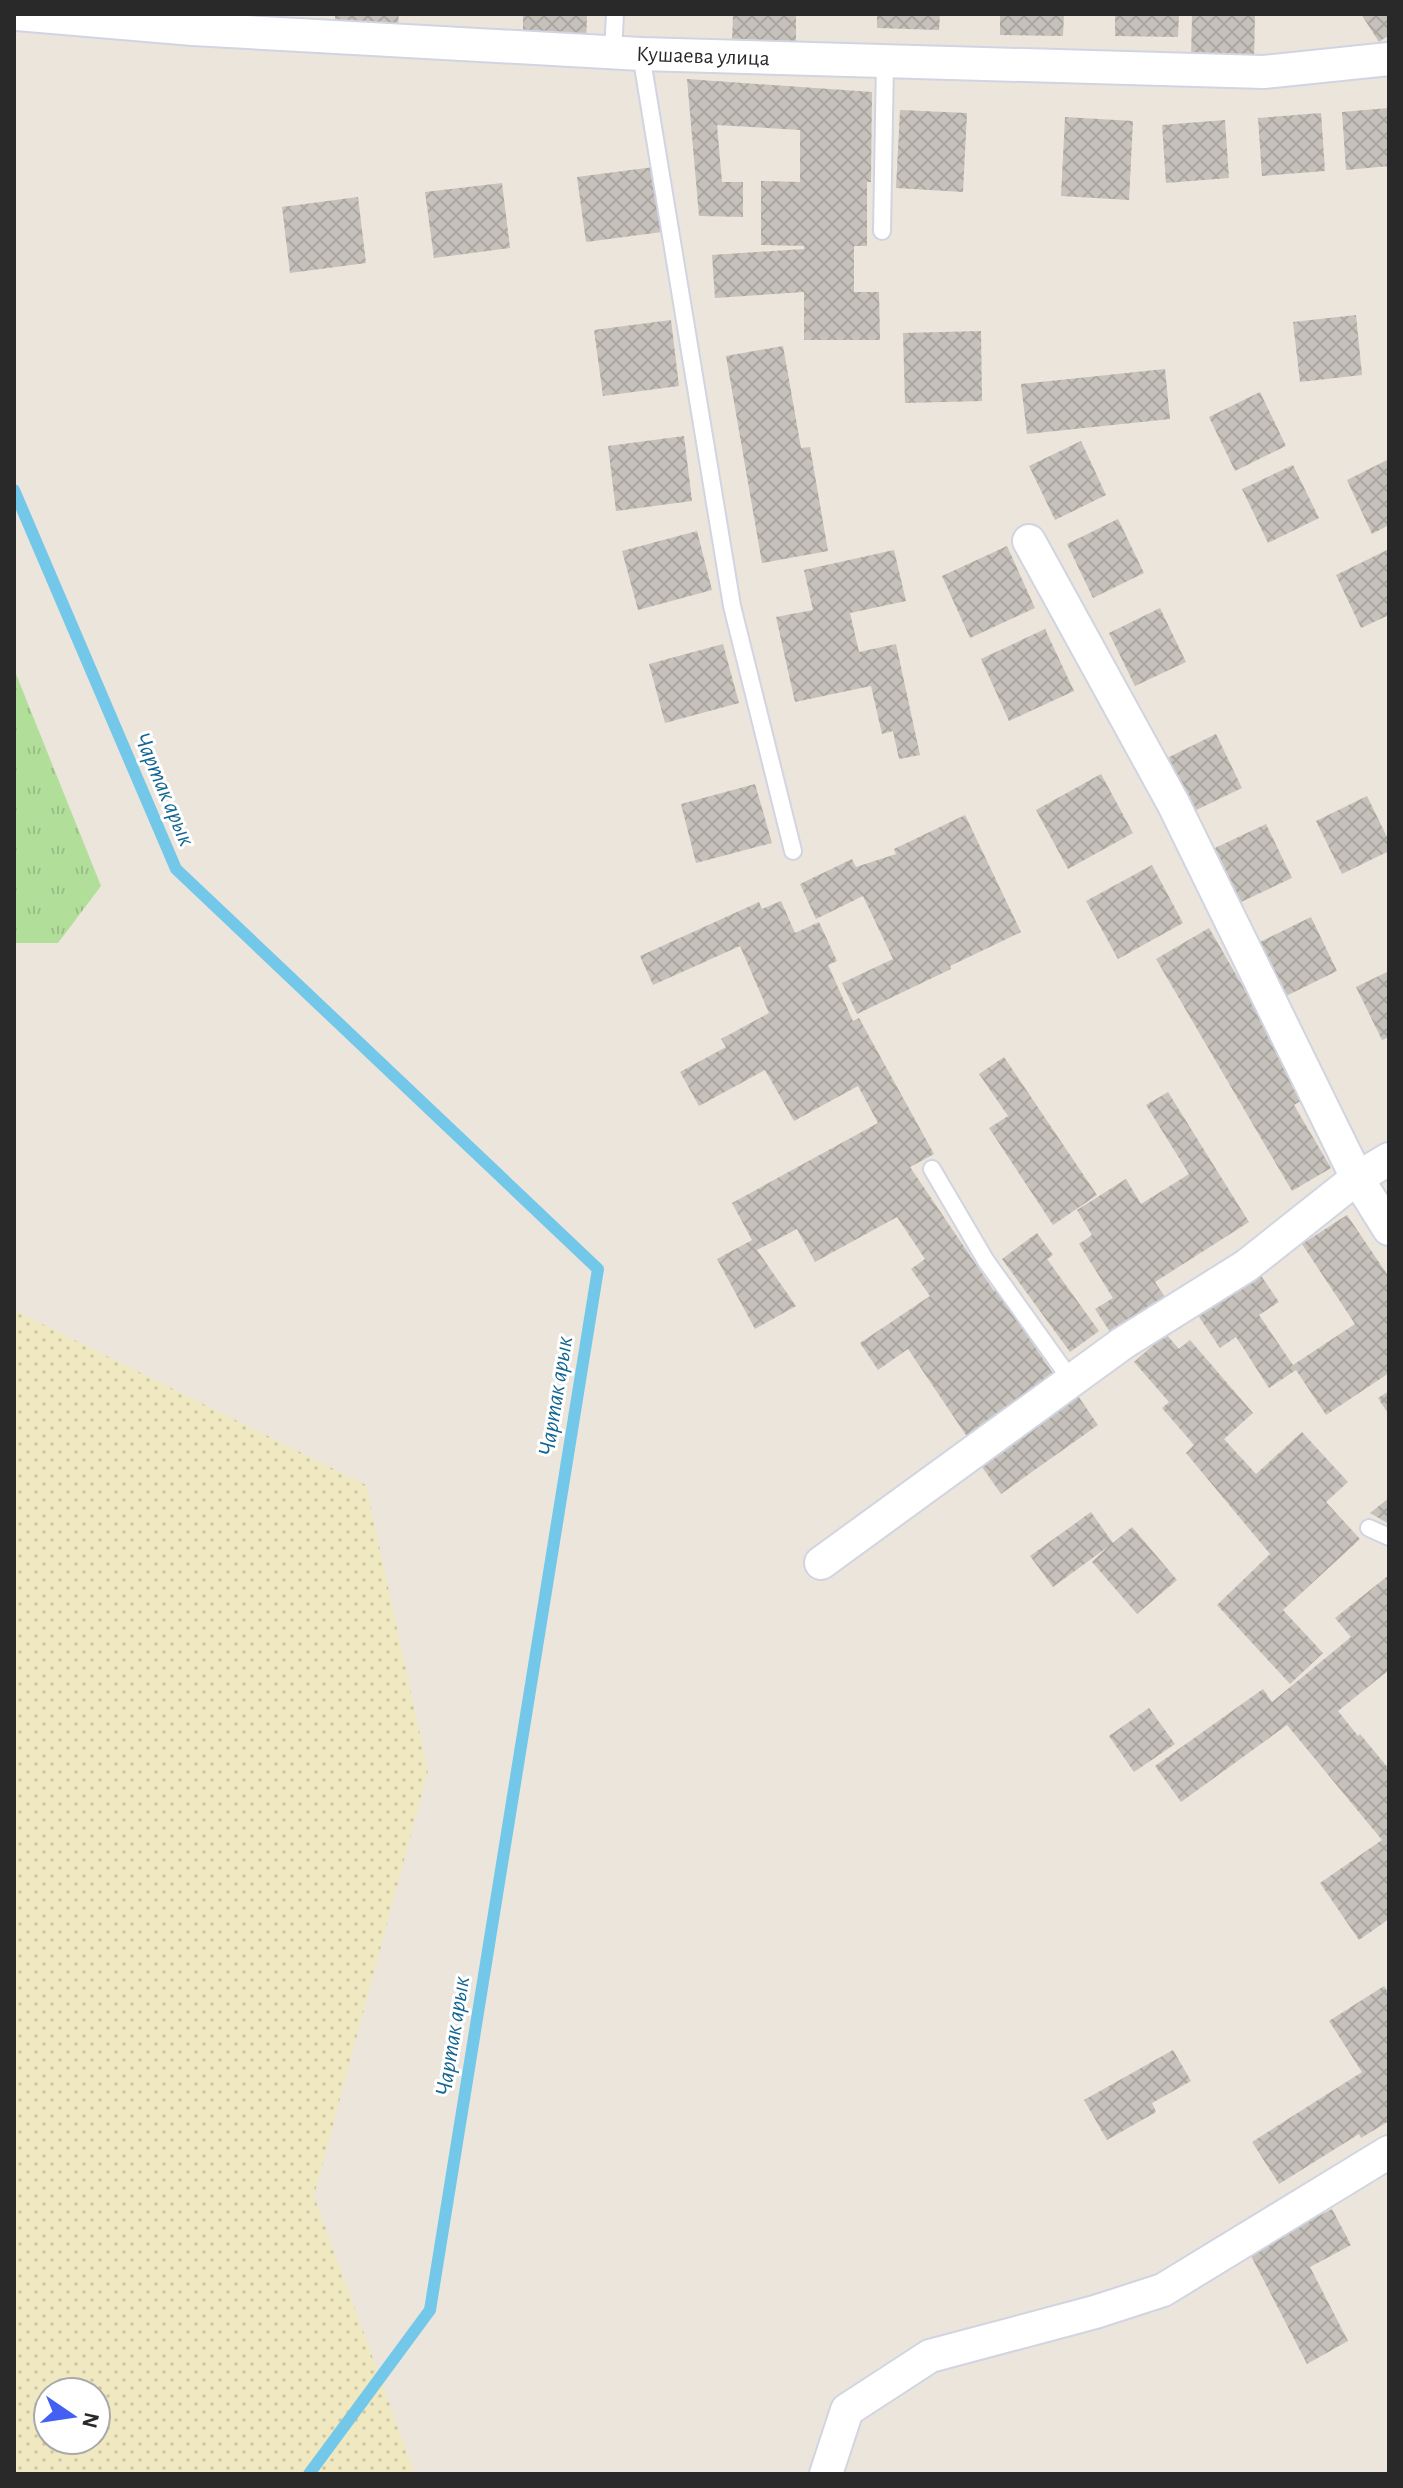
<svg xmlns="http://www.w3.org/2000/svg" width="1403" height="2488" font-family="'Alegreya Sans',sans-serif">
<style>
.grass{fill:url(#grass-tufts)}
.sand{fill:url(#sand-dots);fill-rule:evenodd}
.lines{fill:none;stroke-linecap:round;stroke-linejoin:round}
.stream{stroke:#73c8e9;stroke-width:12}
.building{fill:url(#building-cross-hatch)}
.service-casing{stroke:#d1d4e1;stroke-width:20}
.minor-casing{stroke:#d1d4e1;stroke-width:36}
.service{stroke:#fff;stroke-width:16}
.minor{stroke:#fff;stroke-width:32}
.labels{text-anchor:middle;stroke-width:6;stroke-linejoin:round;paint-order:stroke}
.street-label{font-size:22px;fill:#292929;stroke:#fff}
.water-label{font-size:24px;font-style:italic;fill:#136593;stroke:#fff}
</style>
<defs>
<pattern id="grass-tufts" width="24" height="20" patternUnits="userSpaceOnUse" patternTransform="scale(2)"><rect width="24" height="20" fill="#b1df9a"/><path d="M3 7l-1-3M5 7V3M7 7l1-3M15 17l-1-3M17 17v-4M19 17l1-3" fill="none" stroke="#98bf85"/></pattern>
<pattern id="sand-dots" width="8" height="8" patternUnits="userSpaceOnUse" patternTransform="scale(2)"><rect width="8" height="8" fill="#efe8c0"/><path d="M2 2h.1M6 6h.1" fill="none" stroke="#cdc7a5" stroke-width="1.8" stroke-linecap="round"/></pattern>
<pattern id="building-cross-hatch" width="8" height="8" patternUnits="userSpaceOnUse" patternTransform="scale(2)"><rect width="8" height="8" fill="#c6c1bb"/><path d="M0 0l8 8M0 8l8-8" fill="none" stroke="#aaa6a1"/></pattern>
</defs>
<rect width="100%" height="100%" fill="#ebe5dc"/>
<path class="grass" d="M14,669L101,886L58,943H14Z"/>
<path class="sand" d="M14,1310L366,1485L428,1771L314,2196L415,2474H14ZM48,2392H96V2440H48Z"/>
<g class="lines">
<path class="stream" d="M14,490L176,869L598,1269L430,2310L309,2474"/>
</g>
<path class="building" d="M335,14H399L398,24L335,23Z
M523,14H587L586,46L523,44Z
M733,14H796V44L732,43Z
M877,14H940L939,30L877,28Z
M1000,14H1064L1063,36L1000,35Z
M1115,14H1179L1178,37L1115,36Z
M1192,14H1255L1254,62L1191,60Z
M1361,14H1389V35L1379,42Z
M687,79L872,92L871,182H867V246H854V292H879L880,340H804V292L715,298L712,255L804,249V246L761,245V181L800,182V130L717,125L722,182H743V217L699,216Z
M1389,108V166L1346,170L1342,112Z
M900,110L967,113L963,192L896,188Z
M1321,113L1325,171L1262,176L1258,118Z
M1065,117L1133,121L1129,200L1061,196Z
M1225,120L1229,178L1166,183L1162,125Z
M654,167L662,232L586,242L577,177Z
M502,183L510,248L434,258L425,192Z
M358,197L366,263L290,273L282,207Z
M1356,315L1362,375L1300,382L1293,322Z
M671,320L679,386L603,396L594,330Z
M981,331L982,401L905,403L903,333Z
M783,346L801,448L810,447L828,551L762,563L726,356Z
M1165,369L1170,419L1027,434L1021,384Z
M1260,392L1286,446L1235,471L1209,417Z
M684,436L692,501L616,511L608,446Z
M1081,441L1106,495L1055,520L1029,466Z
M1389,459V525L1372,534L1347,480Z
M1293,465L1319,518L1268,543L1242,489Z
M1118,519L1144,573L1093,598L1067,544Z
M697,531L712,590L638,610L622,551Z
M1007,546L1035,608L970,638L942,576Z
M894,550L906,601L850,613L859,652L896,644L920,755L899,759L893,731L882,734L871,686L795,702L776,617L813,610L804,570Z
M1387,550L1389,555V615L1361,628L1336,575Z
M1160,608L1186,662L1135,686L1109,633Z
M1045,629L1074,691L1009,721L981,659Z
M723,644L739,703L665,723L649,664Z
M1216,734L1242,788L1190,813L1165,759Z
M1101,774L1133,833L1068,869L1036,810Z
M755,784L772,843L696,863L681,804Z
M1367,796L1389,841V851L1342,874L1316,821Z
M965,815L1021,932L950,966L951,969L857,1014L842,983L893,959L863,896L816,919L800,884L852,859L856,867L896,854L894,849Z
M1266,824L1292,878L1241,902L1215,848Z
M1152,865L1183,923L1118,959L1086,901Z
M781,901L795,933L819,922L837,961L828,965L853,1021L859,1018L934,1154L910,1167L994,1291L996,1289L1060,1384L972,1444L908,1349L878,1370L860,1343L930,1296L911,1269L925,1259L897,1217L815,1262L797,1229L757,1250L796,1306L755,1329L717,1259L752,1240L732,1203L878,1123L858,1086L794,1121L765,1070L699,1106L680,1072L726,1047L721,1039L769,1013L740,946L653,985L640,956L759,902L762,909Z
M1311,917L1337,971L1286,996L1260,942Z
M1209,928L1307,1097L1294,1105L1331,1168L1292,1191L1156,959Z
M1389,971V1037L1382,1040L1356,987Z
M1004,1057L1097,1195L1053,1225L989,1128L1008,1116L979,1074Z
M1168,1092L1249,1222L1155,1282L1167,1300L1112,1335L1095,1309L1113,1298L1079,1244L1092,1235L1077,1210L1126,1179L1141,1204L1189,1174L1146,1105Z
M1347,1215L1389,1277V1373L1326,1415L1296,1370L1269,1388L1236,1337L1220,1348L1197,1314L1259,1273L1279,1302L1259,1315L1293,1365L1355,1324L1302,1244Z
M1037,1233L1053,1255L1047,1259L1099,1331L1070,1352L1002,1259Z
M1166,1334L1179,1349L1190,1340L1253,1413L1224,1439L1256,1474L1302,1432L1348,1482L1326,1502L1360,1539L1283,1610L1323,1653L1290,1684L1217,1605L1270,1554L1186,1453L1194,1445L1162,1408L1169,1402L1134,1362Z
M1389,1391V1415L1378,1398Z
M1078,1396L1098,1425L1001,1494L980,1464Z
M1389,1498V1524L1370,1513Z
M1091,1512L1113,1543L1132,1527L1177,1580L1137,1614L1092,1562L1109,1546L1053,1587L1030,1556Z
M1389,1575V1670L1338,1711L1358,1736L1360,1734L1389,1769V1919L1359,1940L1320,1883L1382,1840L1287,1725L1181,1802L1155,1766L1263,1689L1272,1702L1351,1637L1335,1618Z
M1149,1708L1175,1744L1134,1772L1109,1736Z
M1384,1986L1389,1994V2121L1361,2138L1359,2134L1279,2184L1252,2142L1362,2072L1329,2021Z
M1173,2050L1191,2081L1152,2103L1156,2112L1107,2140L1084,2100Z
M1332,2209L1351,2245L1310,2267L1348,2341L1307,2364L1249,2252Z"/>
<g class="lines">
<defs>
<path id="service" d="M613,52L615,14
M641,54L732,606L793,851
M882,231L885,61
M932,1169L986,1261L1071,1380
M1369,1528L1389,1537"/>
<path id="minor" d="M17,14L193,29L641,54L1264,72L1389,59
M1029,541L1173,803L1357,1178L1389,1229
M821,1563L1123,1343L1246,1266L1357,1178L1389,1159
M826,2474L847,2410L930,2356L1095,2312L1163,2290L1389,2152"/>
</defs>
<use href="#service" class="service-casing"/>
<use href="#minor" class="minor-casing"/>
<use href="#service" class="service"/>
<use href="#minor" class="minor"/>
</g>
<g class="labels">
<g class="street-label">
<text transform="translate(703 55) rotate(2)" y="8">Кушаева улица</text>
</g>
<g class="water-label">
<text transform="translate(165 789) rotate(67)" y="8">Чартак арык</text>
<text transform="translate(555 1396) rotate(-81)" y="8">Чартак арык</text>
<text transform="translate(452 2036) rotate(-81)" y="8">Чартак арык</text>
</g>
</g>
<rect width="1403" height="2488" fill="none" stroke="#292929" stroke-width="32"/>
<g transform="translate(72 2416) rotate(103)"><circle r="38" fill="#ffffff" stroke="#a9a9a9" stroke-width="2"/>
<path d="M0-6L14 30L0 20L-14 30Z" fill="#4260f1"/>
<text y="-12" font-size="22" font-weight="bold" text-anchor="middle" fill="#292929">N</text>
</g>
</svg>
